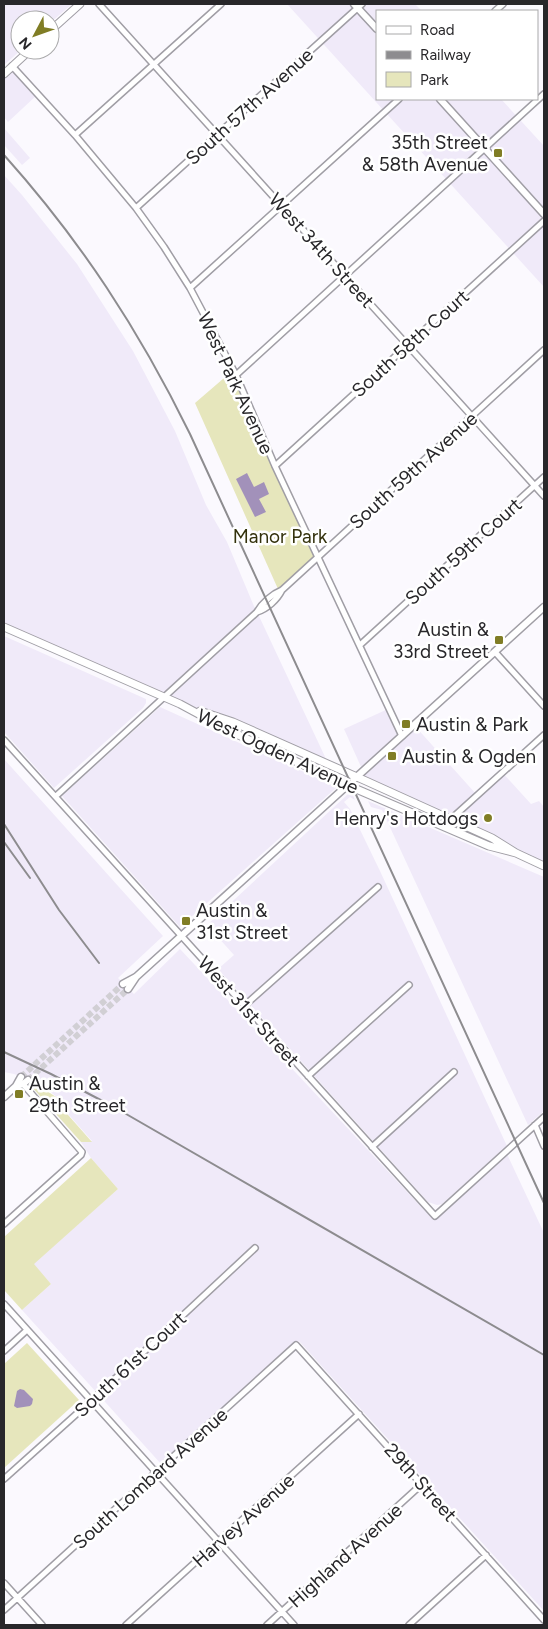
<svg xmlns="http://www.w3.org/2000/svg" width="548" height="1629" font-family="Figtree,sans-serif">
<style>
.built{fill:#f0eaf9}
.green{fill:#e6e6bc}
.water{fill:#a291ba}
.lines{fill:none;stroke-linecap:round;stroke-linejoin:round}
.tertiary-tunnel{stroke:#d1cfd4;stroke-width:6;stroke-dasharray:6 3;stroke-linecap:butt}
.minor-casing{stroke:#a09ea5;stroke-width:8}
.tertiary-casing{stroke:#a09ea5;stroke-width:9}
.secondary-casing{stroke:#a09ea5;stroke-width:9}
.minor{stroke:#fff;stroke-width:5}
.tertiary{stroke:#fff;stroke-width:6}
.secondary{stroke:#fff;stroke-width:7}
.rail{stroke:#8d8c8f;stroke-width:2}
.poi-dot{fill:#807d25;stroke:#fff;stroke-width:2}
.labels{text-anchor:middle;stroke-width:5;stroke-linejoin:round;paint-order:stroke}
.street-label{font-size:19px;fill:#28272a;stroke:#fff}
.poi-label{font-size:19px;fill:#28272a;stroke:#fff;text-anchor:start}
.park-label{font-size:19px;fill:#33310c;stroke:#fff}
</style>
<rect width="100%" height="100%" fill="#fbf9fe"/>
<path class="built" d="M4,4H72L50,23V20H20L21,50L4,65Z
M287,4H415L422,11H377V99H501L544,146V287Z
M12,68L37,95L8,122L4,117V76Z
M4,128L30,158L22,165L4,145Z
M4,175L22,195L77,264L133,351L175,431L206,505L227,542L256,611L163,695L4,625Z
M258,614L327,761L166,698Z
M4,636L146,699V703L143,708L54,788L4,732Z
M160,707L337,787L180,927L62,796Z
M388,709L400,736L362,769L344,729Z
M415,726L476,794L501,771L531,804L539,801L544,807V864L360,776Z
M4,759L163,936L118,978L134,994L180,949L426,1212L436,1217L507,1154L544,1233V1611L299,1341L162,1465L22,1310L51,1284L33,1264L118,1189L91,1158L81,1142L92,1141L61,1106L65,1103L41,1085L14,1074L4,1072Z
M352,793L355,800L350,797L344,802L350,809L380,871L507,1146L442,1204L437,1205L428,1202L218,969L234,955L207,925L347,795Z
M368,801L544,877V1111L528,1125L382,810L371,807Z"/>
<path class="green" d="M231,372L315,556L278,589L195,403Z
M35,1083L65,1103L61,1107L92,1142H81L31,1086Z
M91,1158L118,1189L34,1264L51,1284L22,1310L4,1290V1237Z
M27,1343L79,1400L4,1468V1364Z"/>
<path class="water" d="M247,473L254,487L264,482L269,494L259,499L266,512L255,517L236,479Z
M20,1389L24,1390L33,1399L32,1404L30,1406L17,1408L14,1406L17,1391Z"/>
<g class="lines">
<path class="tertiary-tunnel" d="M21,1077L123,984
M28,1080L128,989"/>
<defs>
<path id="minor" d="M99,4L544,496
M495,11L503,4
M12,66L75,135L136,208L164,247L190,288L236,375L275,466L402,736
M75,135L221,4
M136,208L362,4
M190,288L399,99
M236,375L544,94
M275,466L544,221
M257,612C267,609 277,600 282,590
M360,645L544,477
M495,652L544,706
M4,740L435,1216L544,1117
M56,796L257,612C262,603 272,594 282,590L544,350
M451,819L544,735
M244,1006L378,887
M308,1076L409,985
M535,1125L544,1146
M372,1147L454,1072
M4,1224L81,1155L82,1152L23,1084
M4,1304L294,1625
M4,1351L27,1330
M4,1479L91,1401L255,1248
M4,1583L42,1625
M4,1610L296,1345L544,1620
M126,1625L359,1414
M267,1625L422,1484
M409,1625L486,1555"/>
<path id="tertiary" d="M354,4L377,29
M440,99L544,214
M123,984L136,977L544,607
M128,989L136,977
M16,1086L23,1084L28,1080
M4,1097L16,1086L21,1077"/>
<path id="secondary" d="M50,31L80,4
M4,74L30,50
M4,627L180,704L232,732L347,785L489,846L516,853
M200,711L233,722L366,781L492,838L516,853L544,866"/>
</defs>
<use href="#minor" class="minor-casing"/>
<use href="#tertiary" class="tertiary-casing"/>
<use href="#secondary" class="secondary-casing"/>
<use href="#minor" class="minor"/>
<use href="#tertiary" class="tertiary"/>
<use href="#secondary" class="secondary"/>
<path class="rail" d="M4,155C81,241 139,330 190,434L544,1203
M4,824L59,910L99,963
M4,842L30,878
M4,1052L51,1074L114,1107L544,1355"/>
</g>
<g class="poi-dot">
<rect x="493" y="148" width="10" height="10" rx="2.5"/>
<rect x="494" y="635" width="10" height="10" rx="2.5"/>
<rect x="401" y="719" width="10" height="10" rx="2.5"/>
<rect x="387" y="751" width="10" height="10" rx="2.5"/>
<circle cx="488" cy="818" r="5"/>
<rect x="181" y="916" width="10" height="10" rx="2.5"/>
<rect x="14" y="1089" width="10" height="10" rx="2.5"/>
</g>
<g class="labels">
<g class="street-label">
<text transform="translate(249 106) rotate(-42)" y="7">South 57th Avenue</text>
<text transform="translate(322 250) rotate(48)" y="7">West 34th Street</text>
<text transform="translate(410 343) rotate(-42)" y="7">South 58th Court</text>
<text transform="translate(236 383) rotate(65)" y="7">West Park Avenue</text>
<text transform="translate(413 470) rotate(-42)" y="7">South 59th Avenue</text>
<text transform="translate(463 551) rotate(-42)" y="7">South 59th Court</text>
<text transform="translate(278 751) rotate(25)" y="7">West Ogden Avenue</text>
<text transform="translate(249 1011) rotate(48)" y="7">West 31st Street</text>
<text transform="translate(130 1364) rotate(-43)" y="7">South 61st Court</text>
<text transform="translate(150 1478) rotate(-42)" y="7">South Lombard Avenue</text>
<text transform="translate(421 1482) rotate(48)" y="7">29th Street</text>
<text transform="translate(243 1520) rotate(-42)" y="7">Harvey Avenue</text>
<text transform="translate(345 1555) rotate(-42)" y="7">Highland Avenue</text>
</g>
<g class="poi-label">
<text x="488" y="149" text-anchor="end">35th Street<tspan x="488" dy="22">&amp; 58th Avenue</tspan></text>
<text x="489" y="636" text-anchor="end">Austin &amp;<tspan x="489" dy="22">33rd Street</tspan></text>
<text x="416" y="731">Austin &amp; Park</text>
<text x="402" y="763">Austin &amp; Ogden</text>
<text x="478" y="825" text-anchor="end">Henry's Hotdogs</text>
<text x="196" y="917">Austin &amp;<tspan x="196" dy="22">31st Street</tspan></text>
<text x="29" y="1090">Austin &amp;<tspan x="29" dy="22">29th Street</tspan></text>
</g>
<g class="park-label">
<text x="280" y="543">Manor Park</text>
</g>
</g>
<rect width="548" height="1629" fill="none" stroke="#28272a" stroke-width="10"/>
<rect x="376" y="10" width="162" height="90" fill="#ffffff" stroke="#a9a9aa"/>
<rect x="386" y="26" width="25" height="8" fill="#ffffff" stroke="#a9a9aa"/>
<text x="420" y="35" font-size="15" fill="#28272a">Road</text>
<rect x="386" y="51" width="25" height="8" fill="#8d8c8f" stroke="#a9a9aa"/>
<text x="420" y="60" font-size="15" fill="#28272a">Railway</text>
<rect x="386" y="72" width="25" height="15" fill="#e6e6bc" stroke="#a9a9aa"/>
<text x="420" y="85" font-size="15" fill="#28272a">Park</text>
<g transform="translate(35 35) rotate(229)"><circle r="24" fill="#ffffff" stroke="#a9a9aa"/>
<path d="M0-4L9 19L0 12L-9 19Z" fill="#807d25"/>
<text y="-8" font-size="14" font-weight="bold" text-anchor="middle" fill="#28272a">N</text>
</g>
</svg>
